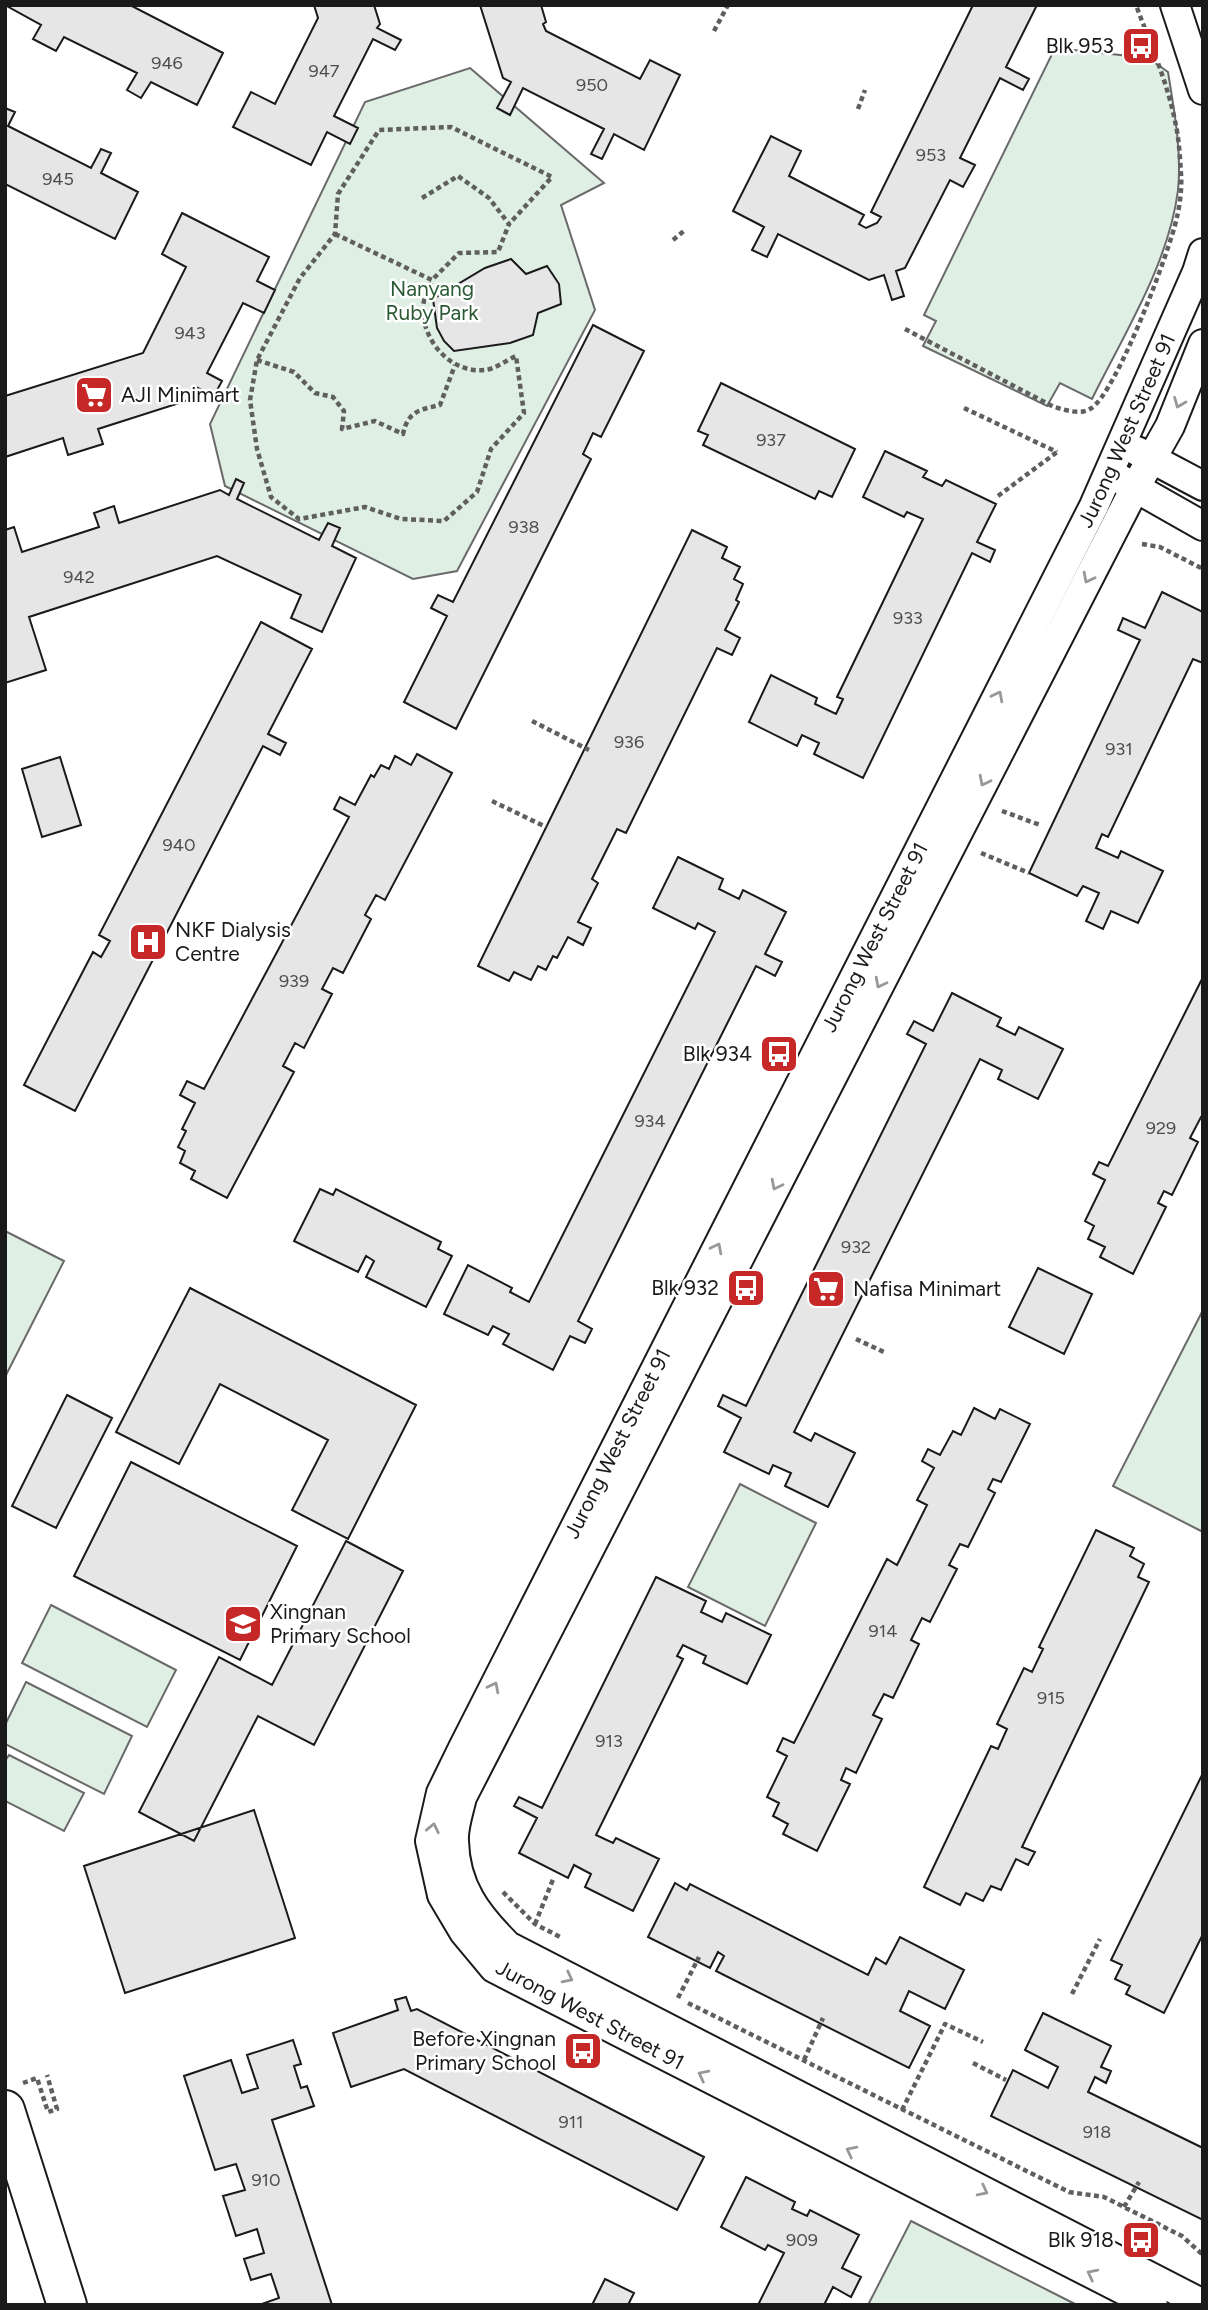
<svg xmlns="http://www.w3.org/2000/svg" width="1208" height="2310" font-family="Figtree,sans-serif">
<style>
.green{fill:#e0efe3;stroke:#6a6a6a;stroke-width:2}
.building{fill:#e6e6e6;stroke:#1a1a1a;stroke-width:2}
.lines{fill:none;stroke-linecap:round;stroke-linejoin:round}
.street-casing{stroke:#1a1a1a;stroke-width:32}
.highway-casing{stroke:#1a1a1a;stroke-width:42}
.path{stroke:#5f5f5f;stroke-width:4.5;stroke-dasharray:5 3.5;stroke-linecap:butt}
.street{stroke:#fff;stroke-width:28}
.highway{stroke:#fff;stroke-width:38}
.oneway{stroke:#989898}
.labels{text-anchor:middle;stroke-width:5;stroke-linejoin:round;paint-order:stroke}
.number-label{font-size:18px;fill:#4d4d4d}
.poi-label{font-size:21px;fill:#1a1a1a;stroke:#fff;text-anchor:end}
.park-label{font-size:21px;fill:#2b5a34;stroke:#fff}
.street-label{font-size:21px;fill:#1a1a1a;stroke:#fff}
</style>
<rect width="100%" height="100%" fill="#fff"/>
<path class="green" d="M1055,48L1148,58L1168,72C1174,110 1182,151 1178,190C1169,263 1124,334 1092,399L1060,383L1047,406L923,346L936,321L924,315Z
M470,68L604,183L561,205L595,310L457,571L413,579L225,486L210,424L365,102Z
M5,1231L64,1261L5,1377Z
M1203,1310V1532L1113,1486Z
M740,1484L816,1523L765,1626L688,1587Z
M51,1605L176,1670L147,1727L22,1663Z
M26,1682L132,1736L104,1794L5,1744V1725Z
M9,1755L84,1793L64,1831L5,1801V1761Z
M911,2221L1077,2305H868Z"/>
<path class="building" d="M5,5H130L223,53L197,105L151,82L141,98L127,90L137,73L64,37L56,51L33,39L41,25Z
M314,5H374L380,24L377,28L401,40L395,50L373,39L334,116L358,128L350,144L327,132L311,165L233,127L251,92L275,104L318,18Z
M480,5H541L546,22L543,24L546,31L640,79L650,60L680,75L644,150L614,134L602,159L591,154L604,129L523,88L510,115L497,108L511,82L503,78Z
M973,5H1037L1006,67L1029,79L1023,90L1000,78L960,158L975,165L963,187L950,180L905,268L896,271L904,296L892,300L884,275L869,280L778,234L767,257L752,250L764,227L733,211L771,136L801,151L789,176L864,215L859,224L866,228L877,223L881,217L871,212Z
M5,108L15,112L8,126L91,168L101,149L111,153L101,173L138,192L115,239L5,184Z
M182,213L269,257L257,281L275,290L264,313L243,303L207,373L222,381L214,396L196,387L189,400L98,429L103,444L68,455L63,438L5,457V396L143,353L186,267L162,254Z
M511,259L526,274L547,266L559,284L561,304L538,313L533,335L510,343L454,351L444,341L437,328L433,299L485,268Z
M593,325L644,351L601,437L593,433L583,454L591,459L456,729L404,702L447,616L431,608L438,595L453,602Z
M721,383L855,449L832,497L819,491L815,499L703,445L708,435L698,431Z
M885,451L927,471L923,477L942,486L946,480L996,504L977,542L995,550L990,562L972,553L863,778L814,754L819,743L802,735L797,746L749,722L771,675L817,698L815,704L836,714L843,699L837,697L923,519L907,512L904,517L863,497Z
M236,479L244,483L237,499L319,540L328,523L340,528L332,546L356,558L322,632L291,618L301,595L217,556L29,617L46,670L5,683V530L14,527L22,552L99,527L94,513L114,506L119,523L220,490L229,495Z
M692,530L727,547L722,558L740,567L734,579L743,584L736,600L739,602L725,630L740,638L732,655L717,648L626,833L617,829L592,879L598,883L578,922L591,928L583,945L568,937L557,958L553,956L546,970L538,966L531,980L514,972L509,981L478,966Z
M1162,592L1203,612V663L1193,659L1108,837L1102,834L1096,848L1118,858L1121,851L1163,871L1138,923L1111,911L1103,929L1086,921L1099,893L1083,886L1077,896L1029,873L1140,640L1118,630L1123,618L1145,628Z
M261,622L312,649L268,734L286,743L280,755L263,746L75,1111L24,1085L93,952L101,957L110,941L99,935Z
M417,754L452,773L385,900L376,895L365,915L371,919L343,973L333,968L322,989L332,994L304,1048L295,1043L283,1066L294,1072L227,1198L191,1179L195,1171L180,1163L185,1151L178,1147L186,1131L182,1129L195,1103L180,1095L187,1081L204,1089L349,817L334,809L340,797L355,805L371,775L374,777L381,765L389,769L395,756L411,765Z
M60,757L81,825L42,837L22,769Z
M678,857L723,879L719,889L739,899L743,890L786,912L765,954L782,962L775,976L756,966L578,1321L592,1329L585,1343L570,1336L553,1370L503,1344L509,1334L493,1326L488,1335L444,1314L468,1265L512,1288L510,1292L529,1302L715,932L698,923L695,929L653,908Z
M1203,977V1118L1201,1117L1190,1138L1198,1142L1172,1195L1164,1191L1158,1203L1166,1207L1133,1274L1100,1257L1105,1247L1088,1239L1094,1226L1085,1221L1105,1180L1093,1174L1099,1162L1108,1166Z
M952,993L1001,1018L997,1026L1015,1035L1019,1027L1063,1049L1038,1099L998,1079L1002,1070L980,1059L794,1432L811,1441L815,1433L855,1453L828,1507L785,1486L791,1473L773,1465L769,1474L724,1452L741,1418L718,1406L723,1395L746,1406L926,1044L907,1034L914,1021L933,1031Z
M320,1189L333,1195L336,1189L441,1242L438,1249L452,1256L426,1307L366,1277L374,1261L366,1256L358,1272L294,1241Z
M1038,1268L1092,1294L1064,1354L1009,1327Z
M190,1288L416,1405L348,1539L292,1510L328,1440L220,1384L179,1464L116,1432Z
M67,1395L112,1418L56,1528L12,1506Z
M974,1408L995,1419L1000,1409L1030,1424L1001,1482L993,1479L988,1489L995,1493L968,1547L960,1544L949,1565L957,1569L930,1622L922,1618L911,1640L919,1644L893,1698L884,1694L873,1715L882,1719L856,1773L846,1768L841,1780L850,1784L817,1851L783,1834L788,1824L773,1816L779,1803L767,1797L787,1756L777,1751L783,1738L794,1743L887,1559L897,1565L927,1505L917,1500L934,1468L922,1461L928,1449L940,1455L953,1431L961,1435Z
M131,1462L297,1546L240,1660L74,1576Z
M1096,1530L1134,1548L1130,1556L1144,1564L1138,1577L1149,1582L1022,1847L1035,1852L1028,1865L1016,1859L1001,1890L991,1886L983,1901L966,1893L960,1905L924,1887L991,1746L998,1749L1007,1729L997,1724L1024,1668L1032,1672L1043,1649L1039,1647Z
M346,1541L403,1571L314,1745L258,1716L194,1841L139,1812L219,1657L272,1685Z
M656,1577L706,1601L701,1612L722,1622L726,1613L771,1635L747,1684L703,1663L706,1656L683,1645L677,1656L683,1659L596,1835L613,1843L616,1838L659,1859L633,1911L585,1887L591,1874L574,1865L568,1878L519,1853L537,1818L514,1806L519,1797L542,1808Z
M1203,1773V1934L1164,2013L1126,1994L1130,1986L1115,1979L1122,1965L1111,1960Z
M254,1810L295,1938L125,1993L84,1866Z
M675,1883L687,1890L690,1884L868,1975L876,1958L886,1964L900,1937L964,1970L945,2009L909,1991L900,2011L930,2026L909,2068L716,1971L724,1956L718,1952L710,1968L648,1937Z
M406,1997L411,2011L417,2009L704,2157L677,2210L404,2069L351,2087L333,2033L398,2010L395,2000Z
M1043,2013L1111,2046L1101,2067L1111,2071L1106,2083L1095,2077L1088,2092L1203,2148V2220L991,2116L1013,2070L1048,2088L1058,2067L1025,2050Z
M293,2040L301,2064L294,2066L301,2088L307,2086L314,2106L272,2120L332,2305H259L279,2298L271,2274L251,2280L244,2259L264,2253L257,2229L236,2236L223,2196L245,2190L236,2164L215,2170L184,2076L231,2060L242,2093L258,2088L247,2055Z
M746,2177L795,2202L792,2209L807,2216L810,2210L859,2235L842,2268L861,2277L851,2297L833,2287L824,2305H758L784,2253L768,2245L765,2250L721,2227Z
M605,2279L634,2293L628,2305H592Z"/>
<g class="lines">
<defs>
<g id="street">
<path d="M1175,5L1203,90"/>
<path d="M1203,344L1170,426L1135,488L462,1797C459,1811 453,1827 454,1841C455,1887 477,1915 508,1946L1203,2304"/>
<path d="M1137,451L1203,486"/>
<path d="M1120,479L1203,526"/>
<path id="s1" d="M1153,2305L494,1968L464,1932L442,1895L430,1841L441,1793L463,1748L1094,506L1197,272L1203,253"/>
</g>
<path id="highway" d="M5,2110L67,2305"/>
</defs>
<use href="#street" class="street-casing"/>
<use href="#highway" class="highway-casing"/>
<path class="path" d="M714,31L728,5
M858,109L865,90
M422,198L458,176L489,198L509,224L498,252L459,253L432,280
M335,234L432,280C429,288 424,298 423,306C421,340 451,374 485,370C495,369 507,360 516,356L524,413L491,449L477,492L444,521L401,519L365,507L299,519L271,497L257,449L250,400L257,360L300,278L335,234L338,194L379,130L451,127L552,177L509,224
M673,240L685,230
M905,329L1054,407C1066,410 1079,415 1090,409C1116,395 1170,250 1177,217C1180,204 1182,188 1181,174C1180,157 1179,138 1175,121C1167,81 1150,43 1136,5
M257,360L294,372L315,393L333,397L344,411L342,429L375,421L403,434C408,411 419,410 440,405L455,365
M964,408L1057,452
M998,496L1057,452
M1142,544L1160,547L1203,569
M532,721L589,750
M492,801L546,827
M1002,811L1040,825
M981,853L1029,873
M856,1339L886,1353
M503,1892L535,1924L562,1938
M535,1924L554,1877
M1072,1994L1100,1939
M678,1998L699,1957
M688,2003L1069,2192L1104,2197L1182,2236L1203,2255
M804,2060L823,2018
M973,2063L1006,2080
M23,2083L37,2078L48,2112L57,2109L47,2075
M902,2110L945,2024L983,2042
M1124,2207L1139,2182"/>
<use href="#street" class="street"/>
<use href="#highway" class="highway"/>
</g>
<defs><path id="oneway-chevron" d="M-2-3.5L2.5 0L-2 3.5" fill="none" stroke-width="1.6" stroke-linecap="round" stroke-linejoin="round" transform="scale(1.75)"/></defs>
<g class="oneway">
<use href="#oneway-chevron" transform="translate(1179 403) rotate(112)"/>
<use href="#oneway-chevron" transform="translate(1088 578) rotate(117)"/>
<use href="#oneway-chevron" transform="translate(998 696) rotate(-63)"/>
<use href="#oneway-chevron" transform="translate(984 781) rotate(117)"/>
<use href="#oneway-chevron" transform="translate(880 983) rotate(117)"/>
<use href="#oneway-chevron" transform="translate(776 1185) rotate(117)"/>
<use href="#oneway-chevron" transform="translate(717 1248) rotate(-63)"/>
<use href="#oneway-chevron" transform="translate(494 1687) rotate(-63)"/>
<use href="#oneway-chevron" transform="translate(433 1828) rotate(-78)"/>
<use href="#oneway-chevron" transform="translate(568 1978) rotate(27)"/>
<use href="#oneway-chevron" transform="translate(703 2075) rotate(-153)"/>
<use href="#oneway-chevron" transform="translate(851 2151) rotate(-153)"/>
<use href="#oneway-chevron" transform="translate(983 2191) rotate(27)"/>
<use href="#oneway-chevron" transform="translate(1092 2274) rotate(-153)"/>
</g>
<defs>
<symbol id="bus-square" viewBox="-11 -11 22 22"><rect x="-9" y="-9" width="18" height="18" rx="4" fill="#c62828" stroke="#fff"/><path d="M-5-6H5V4H4V6H2V4H-2V6H-4V4H-5ZM-3.5-4V0h7V-4ZM-3.5 1.2v1.5H-2V1.2ZM2 1.2v1.5H3.5V1.2Z" fill="#fff"/></symbol>
<symbol id="supermarket-square" viewBox="-11 -11 22 22"><rect x="-9" y="-9" width="18" height="18" rx="4" fill="#c62828" stroke="#fff"/><path d="M-6-5.5h2.5l.6 2H6L4.5 2H-2.5L-4.4-4H-6ZM-1.5 3.2a1.3 1.3 0 1 0 .1 0ZM3 3.2a1.3 1.3 0 1 0 .1 0Z" fill="#fff"/></symbol>
<symbol id="hospital-square" viewBox="-11 -11 22 22"><rect x="-9" y="-9" width="18" height="18" rx="4" fill="#c62828" stroke="#fff"/><path d="M-5-5h3v3.5h4V-5h3V5h-3V1.5h-4V5h-3Z" fill="#fff"/></symbol>
<symbol id="school-square" viewBox="-11 -11 22 22"><rect x="-9" y="-9" width="18" height="18" rx="4" fill="#c62828" stroke="#fff"/><path d="M0-5L7-2L0 1L-7-2ZM-4 1L0 2.5L4 1V4Q0 6-4 4Z" fill="#fff"/></symbol>
</defs>
<g fill-rule="evenodd">
<use href="#bus-square" x="1119" y="24" width="44" height="44"/>
<use href="#supermarket-square" x="72" y="373" width="44" height="44"/>
<use href="#hospital-square" x="126" y="920" width="44" height="44"/>
<use href="#bus-square" x="757" y="1032" width="44" height="44"/>
<use href="#bus-square" x="724" y="1266" width="44" height="44"/>
<use href="#supermarket-square" x="804" y="1267" width="44" height="44"/>
<use href="#school-square" x="221" y="1602" width="44" height="44"/>
<use href="#bus-square" x="561" y="2029" width="44" height="44"/>
<use href="#bus-square" x="1119" y="2218" width="44" height="44"/>
</g>
<g class="labels">
<g class="number-label">
<text x="167" y="69">946</text>
<text x="324" y="77">947</text>
<text x="592" y="91">950</text>
<text x="931" y="161">953</text>
<text x="58" y="185">945</text>
<text x="190" y="339">943</text>
<text x="771" y="446">937</text>
<text x="524" y="533">938</text>
<text x="79" y="583">942</text>
<text x="908" y="624">933</text>
<text x="629" y="748">936</text>
<text x="1119" y="755">931</text>
<text x="179" y="851">940</text>
<text x="294" y="987">939</text>
<text x="650" y="1127">934</text>
<text x="1161" y="1134">929</text>
<text x="856" y="1253">932</text>
<text x="883" y="1637">914</text>
<text x="1051" y="1704">915</text>
<text x="609" y="1747">913</text>
<text x="571" y="2128">911</text>
<text x="1097" y="2138">918</text>
<text x="266" y="2186">910</text>
<text x="802" y="2246">909</text>
</g>
<g class="poi-label">
<text x="1114" y="53">Blk 953</text>
<text x="121" y="402" text-anchor="start">AJI Minimart</text>
<text x="175" y="937" text-anchor="start">NKF Dialysis<tspan x="175" dy="24">Centre</tspan></text>
<text x="752" y="1061">Blk 934</text>
<text x="719" y="1295">Blk 932</text>
<text x="853" y="1296" text-anchor="start">Nafisa Minimart</text>
<text x="270" y="1619" text-anchor="start">Xingnan<tspan x="270" dy="24">Primary School</tspan></text>
<text x="556" y="2046">Before Xingnan<tspan x="556" dy="24">Primary School</tspan></text>
<text x="1114" y="2247">Blk 918</text>
</g>
<g class="park-label">
<text x="432" y="296">Nanyang<tspan x="432" dy="24">Ruby Park</tspan></text>
</g>
<g class="street-label">
<text dy="7" stroke="none"><textPath href="#s1" startOffset="2460">Jurong West Street 91</textPath></text>
<text dy="7" stroke="none"><textPath href="#s1" startOffset="1894">Jurong West Street 91</textPath></text>
<text dy="7" stroke="none"><textPath href="#s1" startOffset="1326">Jurong West Street 91</textPath></text>
<text transform="translate(590 2015) rotate(28)" y="7">Jurong West Street 91</text>
</g>
</g>
<rect width="1208" height="2310" fill="none" stroke="#1a1a1a" stroke-width="14"/>
</svg>
